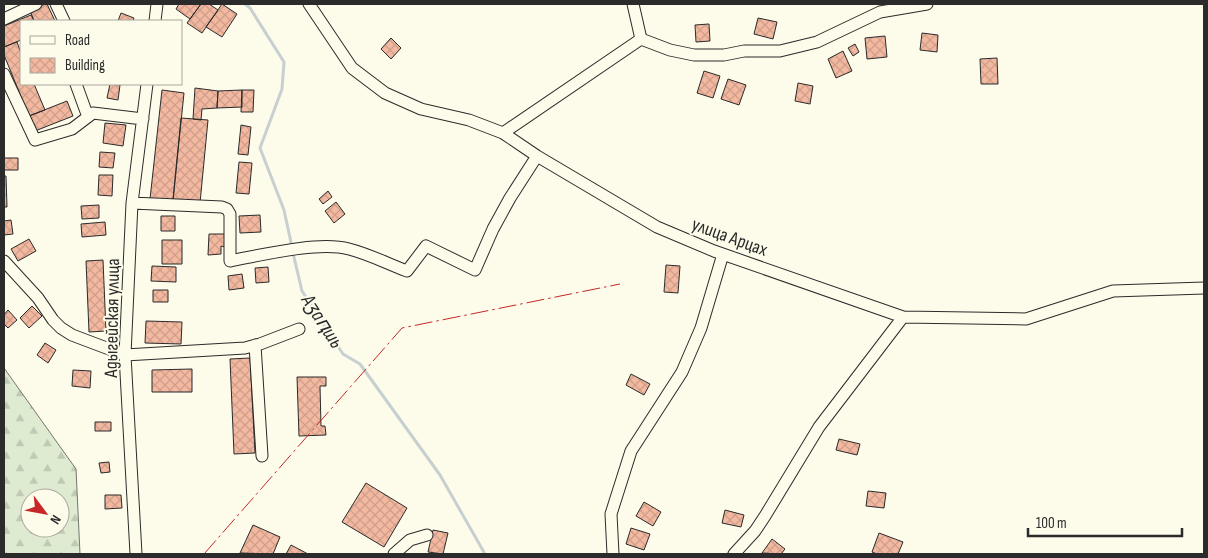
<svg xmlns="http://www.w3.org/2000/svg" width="1208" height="558" font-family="'Sofia Sans Condensed',sans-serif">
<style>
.forest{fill:url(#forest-firs);stroke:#74746e;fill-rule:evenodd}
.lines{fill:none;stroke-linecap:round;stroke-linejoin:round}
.stream{stroke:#c7d0d0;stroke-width:3}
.building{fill:url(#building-cross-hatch);stroke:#2b2b2b}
.minor-casing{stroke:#2b2b2b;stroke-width:13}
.minor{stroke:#fdfbea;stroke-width:11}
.power{stroke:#c62828;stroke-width:1;stroke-dasharray:18 4 2.5 4;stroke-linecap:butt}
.labels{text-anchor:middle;stroke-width:4;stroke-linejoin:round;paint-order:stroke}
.street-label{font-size:19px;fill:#2b2b2b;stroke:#fdfbea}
.water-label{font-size:20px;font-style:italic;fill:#2b2b2b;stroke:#fdfbea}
</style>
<defs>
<pattern id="forest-firs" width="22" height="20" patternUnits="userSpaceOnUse" patternTransform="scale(1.25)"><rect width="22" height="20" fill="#deebd1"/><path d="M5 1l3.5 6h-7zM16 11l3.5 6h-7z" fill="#bfcab4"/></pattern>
<pattern id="building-cross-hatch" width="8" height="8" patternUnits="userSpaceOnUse" patternTransform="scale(1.25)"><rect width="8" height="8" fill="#f2b8a0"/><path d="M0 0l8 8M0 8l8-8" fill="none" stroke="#d09e8a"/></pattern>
</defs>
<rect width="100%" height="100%" fill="#fdfbea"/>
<path class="forest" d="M4,368L76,469L80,554H4ZM30,498H60V528H30Z"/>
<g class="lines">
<path class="stream" d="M245,4L250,8L284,62L282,89L260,148L284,210L292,247
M293,253L302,291L343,354L360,364L440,475L485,554"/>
</g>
<path class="building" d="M45,4H47L55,21H34L30,10Z
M179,4H201L190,19L176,9Z
M201,4H209L218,10L202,33L187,23Z
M222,4L237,14L222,37L206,27Z
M121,13L134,18L133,21H118Z
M31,15L34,21H21V40L4,47V26Z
M758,18L777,22L773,39L754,34Z
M709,24L710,41L696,42L695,25Z
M922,33L938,35L937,52L920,50Z
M885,36L887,57L867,59L865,38Z
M391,38L401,48L391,59L381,49Z
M17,42L21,53V84H34L45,110L29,116L4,55V47Z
M855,44L859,52L853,56L848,48Z
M843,51L852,71L836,78L828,59Z
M997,58L998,84H981L980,59Z
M704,71L720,76L713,98L697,93Z
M728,79L746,85L739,105L721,99Z
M798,83L813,86L810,104L795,101Z
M110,84L120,85L118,100L107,98Z
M195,88L218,91L217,108L202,109L201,120L193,119Z
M162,90L184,93L173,200L150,199Z
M242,90V107L217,108L218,91Z
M242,90H254L253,112H241Z
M67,101L73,116L35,131L29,116Z
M181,118L208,120L200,203L173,200Z
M105,123L126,125L123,146L103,143Z
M241,125L251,127L248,155L238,154Z
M100,152L115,153L113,168L99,167Z
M4,158H18V170H4Z
M239,162L252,163L249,194L236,193Z
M99,175H113L112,196L98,195Z
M4,176H6L7,207H4Z
M328,191L332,197L323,204L319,199Z
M336,202L345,214L334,223L325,211Z
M99,205V218L82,219L81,206Z
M260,215L261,232L240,233L239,216Z
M161,216H175V231H161Z
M11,220L13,234L4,235V221Z
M105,222L106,235L82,237L81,224Z
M209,234H226L225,247L221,246V254L208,255Z
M29,239L36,251L18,261L11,249Z
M162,240H182V264H162Z
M103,260L106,331L89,332L86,261Z
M666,265L680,266L678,293L664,292Z
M152,266L176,267V282L151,281Z
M268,267L269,282L256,283L255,268Z
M242,274L244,288L229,290L228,276Z
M153,290H168V302H153Z
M32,306L42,316L29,328L20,318Z
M8,310L17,320L8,328L4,324V315Z
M146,321L182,322L181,344L145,343Z
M45,343L56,350L48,363L37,355Z
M250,358L255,453L234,454L230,359Z
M192,369V392H152V370Z
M73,370L91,371L90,388L72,386Z
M631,374L650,384L644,395L626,385Z
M297,377H326V386H320L321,426H325L326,435L299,436Z
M95,422H111V431H95Z
M839,439L860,444L857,455L836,450Z
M109,462L110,472L101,473L99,463Z
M366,483L407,508L384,547L342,522Z
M868,491L886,493L884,508L866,506Z
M105,495H121L122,508L105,509Z
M644,502L661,512L653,526L636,516Z
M725,510L744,515L741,527L722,523Z
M253,525L280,537L273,554L240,553Z
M631,528L650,534L644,550L626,544Z
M433,530L448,533L443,554L428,552Z
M879,533L903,542L898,554H877L872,552Z
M772,539L785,549L781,554L762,553Z
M291,545L308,554H286Z"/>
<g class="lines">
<defs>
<path id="minor" d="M56,4L64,21
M309,4L352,68L385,93L421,109L469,120L503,133L537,156L657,227L714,251L903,317L1026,319L1113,291L1204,288
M633,4L641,39
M4,19L36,4
M155,21L157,4
M4,74L35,140L72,129L93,113L143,119
M76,84L88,117
M503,133L641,39L670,50L694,55H724L744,51H780L817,42L880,12L927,4
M132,203L222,207L227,209L230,214V261C262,255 318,241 349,249C369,254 388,264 407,271L426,246L475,270L493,229L510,198L537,156
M4,261L38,298L53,320L61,328L72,335L125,355L245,348L260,344L299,329
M255,345L262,456
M136,554L125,355L132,203L147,84
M394,554L410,540L427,535
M613,554L611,514L631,451L682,372L701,328L723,254
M734,554L755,531L765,516L819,427L903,317"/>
</defs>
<use href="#minor" class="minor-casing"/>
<use href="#minor" class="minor"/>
<path class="power" d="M204,554L402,328L620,284"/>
</g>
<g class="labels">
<g class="street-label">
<text transform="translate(730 236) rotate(20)" y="7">улица Арцах</text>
<text transform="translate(111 318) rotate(-89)" y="7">Адыгейская улица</text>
</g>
<g class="water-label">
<text transform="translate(323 321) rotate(57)" y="7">Аӡаԥшь</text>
</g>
</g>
<rect width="1208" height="558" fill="none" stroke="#2b2b2b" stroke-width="10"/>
<rect x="20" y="20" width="162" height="65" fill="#fdfbea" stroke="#a9a89e"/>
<rect x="30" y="36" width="25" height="8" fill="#fdfbea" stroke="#a9a89e"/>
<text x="65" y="45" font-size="15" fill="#2b2b2b">Road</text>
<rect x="30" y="58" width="25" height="15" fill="url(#building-cross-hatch)" stroke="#a9a89e"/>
<text x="65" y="70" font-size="15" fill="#2b2b2b">Building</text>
<g transform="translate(45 513) rotate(122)"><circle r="24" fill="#fdfbea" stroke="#a9a89e"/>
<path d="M0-4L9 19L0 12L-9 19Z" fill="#c62828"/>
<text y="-8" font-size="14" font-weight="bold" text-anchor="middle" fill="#2b2b2b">N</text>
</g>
<path d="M1028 528v8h154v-8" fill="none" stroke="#2b2b2b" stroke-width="2.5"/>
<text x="1036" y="528" font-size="15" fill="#2b2b2b" stroke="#fdfbea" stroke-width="4" paint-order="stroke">100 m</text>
</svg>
